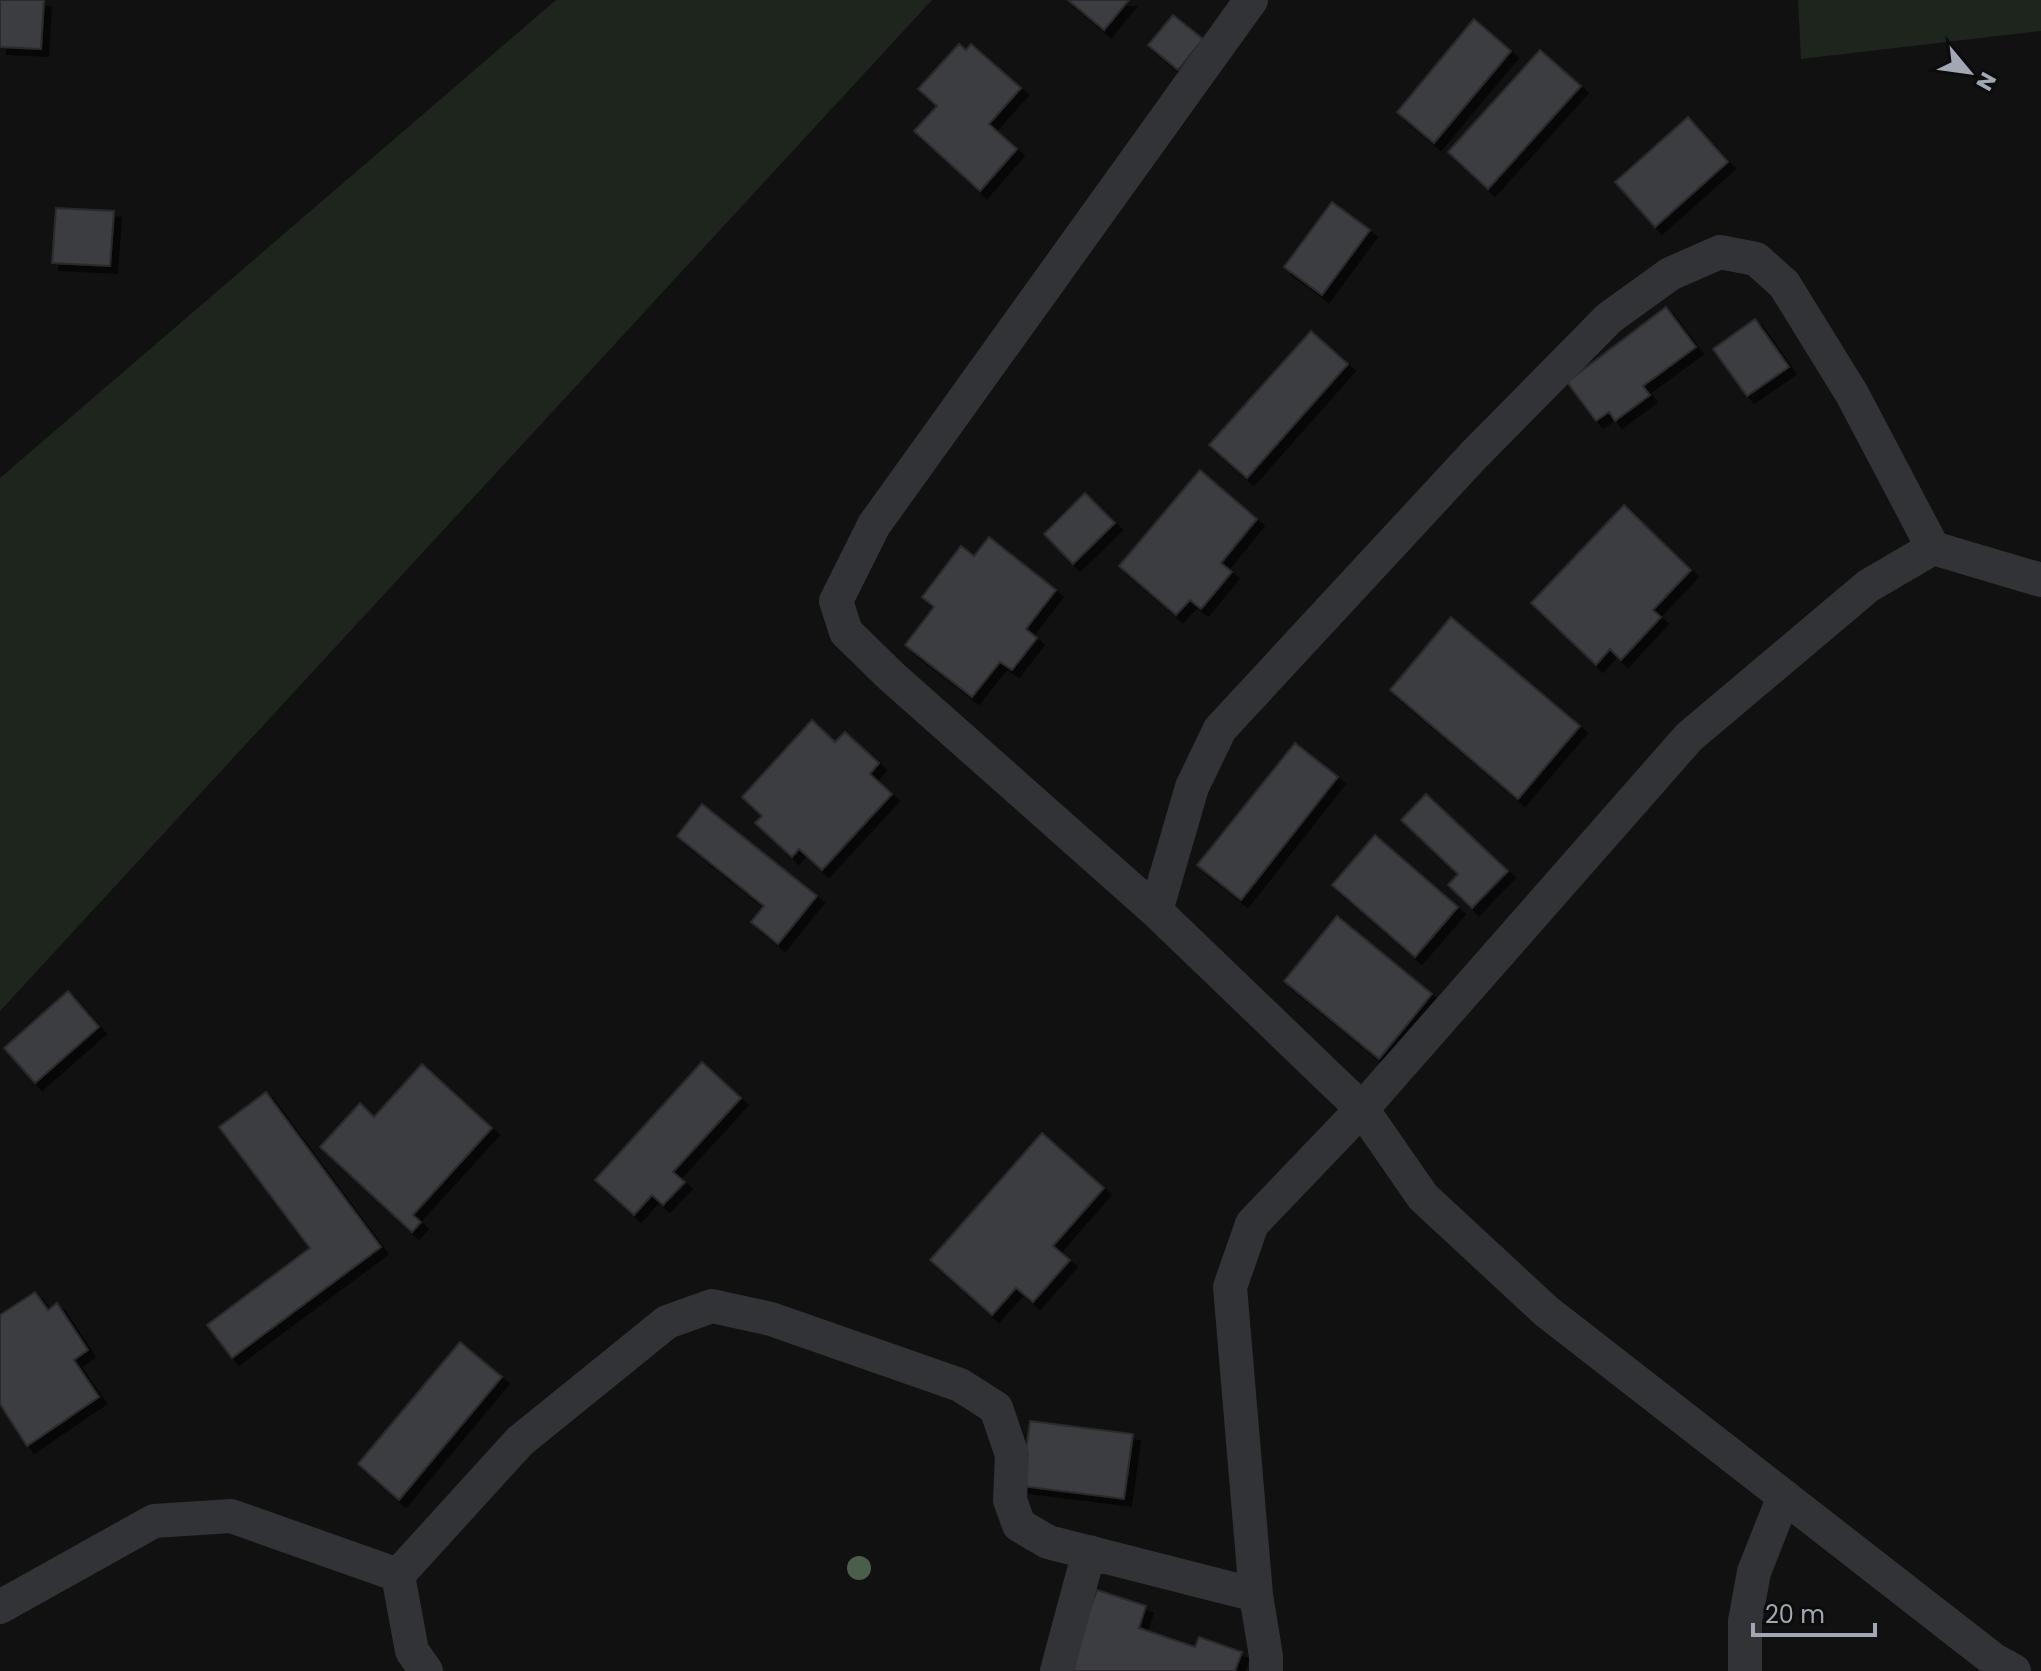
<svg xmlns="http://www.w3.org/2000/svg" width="2041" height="1671" font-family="Poppins,sans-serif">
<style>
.green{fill:#1d251d}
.building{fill:#3b3c3f;stroke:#2b2b2e;stroke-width:2;filter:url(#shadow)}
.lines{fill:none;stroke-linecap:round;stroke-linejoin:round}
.street{stroke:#323337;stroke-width:34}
.tree{fill:#4a5f4a}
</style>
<defs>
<filter id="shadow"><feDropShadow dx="7" dy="7" stdDeviation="0" flood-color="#0009"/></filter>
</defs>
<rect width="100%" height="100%" fill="#111112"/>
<path class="green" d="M556,0H932L0,1011V478Z
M1798,0H2041V31L1801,59Z"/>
<path class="building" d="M0,0H44L41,49L0,47Z
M1068,0H1129L1104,30Z
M1173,15L1203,39L1178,70L1148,45Z
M1474,19L1511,51L1434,143L1397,112Z
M959,44L966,50L971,44L1021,88L989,124L1017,149L980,191L914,131L937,106L918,89Z
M1540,50L1581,86L1488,189L1448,152Z
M1688,117L1728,162L1655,227L1615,182Z
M1332,202L1370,230L1322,295L1284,267Z
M56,208L114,211L110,266L52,263Z
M1666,307L1696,347L1643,386L1650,395L1615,421L1609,412L1596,421L1567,382Z
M1755,319L1789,367L1747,396L1713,349Z
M1311,331L1348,364L1247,478L1209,445Z
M1200,470L1257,519L1221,563L1232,572L1201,609L1190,600L1176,615L1119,566Z
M1085,493L1115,523L1073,564L1044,534Z
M1624,505L1691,570L1653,610L1661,617L1621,660L1610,649L1596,665L1531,603Z
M989,537L1056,590L1026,629L1037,638L1012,670L1000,662L972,697L905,645L934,607L922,597L961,546L974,556Z
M1451,617L1580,726L1518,799L1390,690Z
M812,720L835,742L845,732L879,763L870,774L892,794L822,870L799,849L792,857L755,823L762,816L742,797Z
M1295,743L1338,777L1241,900L1197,865Z
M1426,794L1508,871L1472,908L1448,885L1458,874L1401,820Z
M702,804L817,896L778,944L751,922L764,906L677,836Z
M1375,835L1458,907L1415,957L1332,885Z
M1337,916L1432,994L1379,1059L1284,981Z
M68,991L99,1027L35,1083L4,1048Z
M702,1062L741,1098L673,1172L685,1182L663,1205L652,1195L634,1215L595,1180Z
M422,1064L492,1128L413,1215L421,1222L412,1232L320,1147L360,1103L374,1117Z
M266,1092L381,1247L232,1358L207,1325L310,1248L219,1127Z
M1042,1133L1104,1188L1053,1246L1070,1260L1033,1302L1016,1288L992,1315L930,1260Z
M35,1292L48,1310L57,1303L88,1350L74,1360L99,1397L27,1446L0,1404V1315Z
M460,1342L502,1377L399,1500L358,1464Z
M1030,1421L1133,1434L1124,1499L1021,1486Z
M1097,1590L1146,1606L1139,1628L1195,1647L1199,1637L1242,1652L1235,1671H1068Z"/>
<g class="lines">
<path class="street" d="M1251,0L874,525L836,601L846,632L891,676L1156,911L1362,1109L1423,1197L1546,1311L1994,1660L2014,1671
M1156,911L1192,787L1220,729L1473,456L1609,318L1670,274L1720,252L1756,259L1784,284L1852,394L1933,548
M398,1575L520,1441L667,1322L712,1306L771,1319L960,1385L996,1408L1012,1455L1010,1500L1019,1525L1048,1542L1256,1595
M398,1575L412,1651L426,1671
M0,1607L154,1521L231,1516L398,1575
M1057,1671L1089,1552
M1266,1671V1656L1256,1595L1230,1287L1252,1224L1362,1109L1689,737L1868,586L1933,548L2041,580
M1745,1671V1621L1754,1572L1784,1496"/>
</g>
<circle class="tree" cx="859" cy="1568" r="12"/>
<g transform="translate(1969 72) rotate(119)" stroke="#0c0c0d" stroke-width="6" paint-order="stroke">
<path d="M0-6L14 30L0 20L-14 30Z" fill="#a2a8b3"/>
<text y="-12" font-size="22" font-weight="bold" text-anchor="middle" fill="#a2a8b3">N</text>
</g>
<path d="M1753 1623v12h122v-12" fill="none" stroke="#a2a8b3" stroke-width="4"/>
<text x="1765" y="1623" font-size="24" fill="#a2a8b3" stroke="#0c0c0d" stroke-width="6" paint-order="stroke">20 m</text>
</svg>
